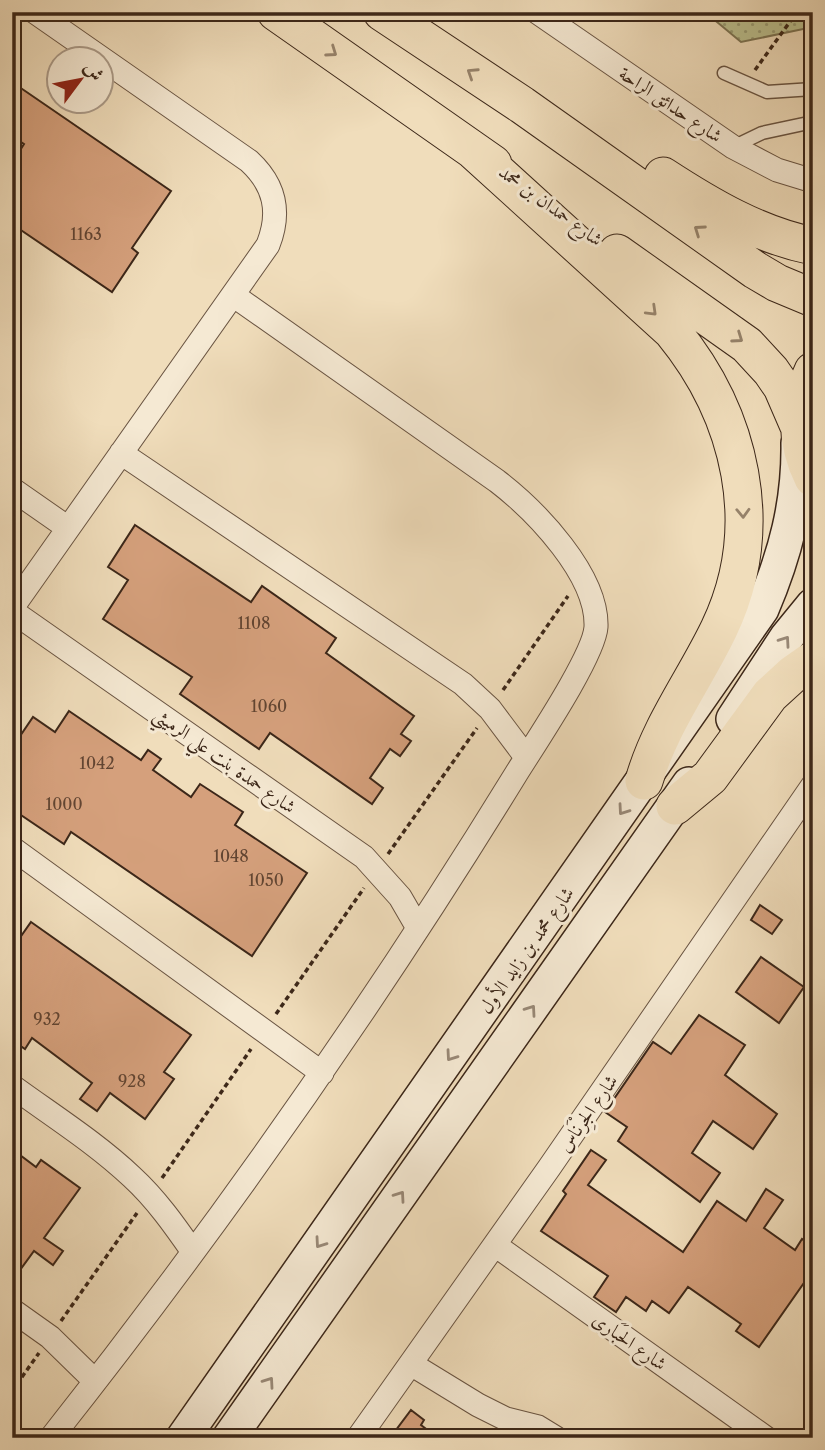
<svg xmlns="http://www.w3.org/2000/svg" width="825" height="1450" font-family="'Libre Caslon Text',Amiri,serif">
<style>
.park{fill:url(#park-dots);stroke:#7c7454;stroke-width:2}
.building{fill:#d5a07c;stroke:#3c2719;stroke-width:2}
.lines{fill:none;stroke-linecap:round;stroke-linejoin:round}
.lane-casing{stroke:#695442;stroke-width:15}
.street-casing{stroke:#695442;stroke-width:25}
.secondary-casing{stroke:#3c2719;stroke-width:36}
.primary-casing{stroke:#3c2719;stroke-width:39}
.path{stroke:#3c2719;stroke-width:3.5;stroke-dasharray:5 3.5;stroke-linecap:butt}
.lane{stroke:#f5e9d3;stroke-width:12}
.street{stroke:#f5e9d3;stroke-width:23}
.secondary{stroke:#f5e9d3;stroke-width:33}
.primary{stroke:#f0ddbb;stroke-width:37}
.oneway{stroke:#96826a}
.oneway2{stroke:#988876}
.labels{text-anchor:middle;stroke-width:6;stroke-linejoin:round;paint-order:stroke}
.number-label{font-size:16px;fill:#624532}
.street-label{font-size:19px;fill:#3c2719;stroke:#f5e9d3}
</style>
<defs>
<pattern id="park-dots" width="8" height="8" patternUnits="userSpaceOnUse" patternTransform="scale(1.75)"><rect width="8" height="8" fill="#bbc08f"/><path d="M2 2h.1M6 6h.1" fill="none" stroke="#999c74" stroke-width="1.8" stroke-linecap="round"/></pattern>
</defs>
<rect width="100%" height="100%" fill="#f0ddbb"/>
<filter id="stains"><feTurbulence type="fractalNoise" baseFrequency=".00286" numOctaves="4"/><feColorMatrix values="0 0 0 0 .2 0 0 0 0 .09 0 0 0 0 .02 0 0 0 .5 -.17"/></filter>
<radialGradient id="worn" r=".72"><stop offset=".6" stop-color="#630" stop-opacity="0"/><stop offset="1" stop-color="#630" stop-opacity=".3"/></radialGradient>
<path class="park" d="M705,12H813V27L741,42Z"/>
<path class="building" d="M12,82L171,191L132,248L138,253L112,292L12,224V163L24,144L12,136Z
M135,525L251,602L262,586L336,638L326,653L414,716L401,734L411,741L400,756L390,749L370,778L383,788L372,804L270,733L259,749L180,694L192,677L103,619L128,580L108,567Z
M69,711L141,760L148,750L161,759L153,770L191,797L200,784L243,812L235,825L307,873L252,956L71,832L64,844L12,809V748L33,717L55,732Z
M760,905L782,920L772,934L751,920Z
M31,922L191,1035L164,1072L174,1079L145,1119L110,1093L97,1111L80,1099L92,1083L32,1038L25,1049L12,1040V949Z
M761,957L804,987L779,1023L736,992Z
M699,1015L745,1045L725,1075L777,1114L753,1149L713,1121L692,1153L720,1173L700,1202L618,1141L627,1127L605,1112L653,1042L671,1054Z
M12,1149L36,1167L41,1160L80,1188L44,1238L63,1251L53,1265L34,1251L12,1281Z
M591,1150L606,1160L588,1185L683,1252L717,1201L746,1221L766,1189L783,1200L764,1228L795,1250L802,1239L813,1247V1270L759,1347L736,1331L741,1324L688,1287L669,1313L652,1301L646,1311L626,1297L616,1312L594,1297L608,1276L541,1231L566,1194L563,1191Z
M411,1410L424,1420L421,1425L438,1438H390Z"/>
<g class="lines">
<defs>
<path id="lane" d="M724,73L767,92L813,89
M733,147L762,133L813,122"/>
<path id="street" d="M537,12L733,147L777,170L813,181
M121,453L463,684L490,709L526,757
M12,489L68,528
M12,608L268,245C281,212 275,185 249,161L35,12
M12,611L364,857L400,897L418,928
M12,848L322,1073
M12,1086C53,1116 96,1143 132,1177C156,1199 175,1226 193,1252
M495,1245L766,1438
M12,1310L50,1337L95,1381
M411,1364L478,1405L506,1419L538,1427L556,1438
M51,1438C219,1226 374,1005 516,774C534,745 594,656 596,627C598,575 536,511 497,481L233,295
M358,1438L549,1168L813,785"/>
<path id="secondary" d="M733,719L786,638L813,605
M183,1438L762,609C785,555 799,503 798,443
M229,1438L689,784"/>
<path id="primary" d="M276,12L493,164
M382,12L522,105L755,270L777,283L813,298
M474,151L672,331C741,415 768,527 719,629C694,681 660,725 644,781
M663,176C709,206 758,235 813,246
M617,253L747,345L771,371L782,387L798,424
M813,371C795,407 795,442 813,478
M675,806L710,777L770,695L793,674L813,660"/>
</defs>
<use href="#lane" class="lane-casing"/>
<use href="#street" class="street-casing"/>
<use href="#secondary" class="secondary-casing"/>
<use href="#primary" class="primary-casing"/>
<path class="path" d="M755,70L797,12
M503,690L568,596
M388,854L477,728
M276,1014L364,888
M162,1178L251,1049
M61,1321L137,1213
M12,1391L39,1353"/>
<use href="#lane" class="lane"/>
<use href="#street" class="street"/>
<use href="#secondary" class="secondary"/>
<use href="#primary" class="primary"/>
</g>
<defs><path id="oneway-chevron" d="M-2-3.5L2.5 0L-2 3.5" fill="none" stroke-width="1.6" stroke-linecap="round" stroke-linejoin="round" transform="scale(1.75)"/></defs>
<g class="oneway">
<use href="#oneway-chevron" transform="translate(332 52) rotate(35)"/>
<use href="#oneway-chevron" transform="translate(472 73) rotate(-147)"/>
<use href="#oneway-chevron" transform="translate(699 230) rotate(-145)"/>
<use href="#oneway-chevron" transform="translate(652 311) rotate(44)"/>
<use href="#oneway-chevron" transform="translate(738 338) rotate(35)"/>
<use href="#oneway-chevron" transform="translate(743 513) rotate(88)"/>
</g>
<g class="oneway2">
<use href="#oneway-chevron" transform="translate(785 641) rotate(-55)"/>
<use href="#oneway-chevron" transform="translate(623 810) rotate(125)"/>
<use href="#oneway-chevron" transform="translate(531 1010) rotate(-55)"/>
<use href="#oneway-chevron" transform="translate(451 1056) rotate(125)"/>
<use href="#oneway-chevron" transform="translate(400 1196) rotate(-55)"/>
<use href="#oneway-chevron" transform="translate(320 1243) rotate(125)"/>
<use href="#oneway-chevron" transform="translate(269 1382) rotate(-55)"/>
</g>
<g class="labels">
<g class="number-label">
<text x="86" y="240">1163</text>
<text x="254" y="629">1108</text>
<text x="269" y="712">1060</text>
<text x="97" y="769">1042</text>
<text x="64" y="810">1000</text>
<text x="231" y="862">1048</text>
<text x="266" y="886">1050</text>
<text x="47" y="1025">932</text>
<text x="132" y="1087">928</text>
</g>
<g class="street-label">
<text transform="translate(671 104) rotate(34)" y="7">شارع حدائق الراحة</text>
<text transform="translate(551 205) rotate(36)" y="7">شارع حمدان بن محمد</text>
<text transform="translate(225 760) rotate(35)" y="7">شارع حمدة بنت علي الرميثي</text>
<text transform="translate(526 950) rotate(-55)" y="7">شارع محمد بن زايد الأول</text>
<text transform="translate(587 1113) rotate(-55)" y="7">شارع الجِرْنَاس</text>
<text transform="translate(630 1341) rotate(35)" y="7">شارع الحَبَارى</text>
</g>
</g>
<rect width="825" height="1450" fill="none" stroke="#f0ddbb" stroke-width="42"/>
<rect x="14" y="14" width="797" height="1422" fill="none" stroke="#3c2719" stroke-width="3.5"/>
<rect x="21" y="21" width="783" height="1408" fill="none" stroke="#3c2719" stroke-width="2"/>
<g transform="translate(80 80) rotate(58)"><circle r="33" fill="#f5e9d3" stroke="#ab9b89" stroke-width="2"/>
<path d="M0-5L12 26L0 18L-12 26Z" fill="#8f2418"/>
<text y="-10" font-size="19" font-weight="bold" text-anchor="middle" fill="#3c2719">ش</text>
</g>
<rect width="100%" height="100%" filter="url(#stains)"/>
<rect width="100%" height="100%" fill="url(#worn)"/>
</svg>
